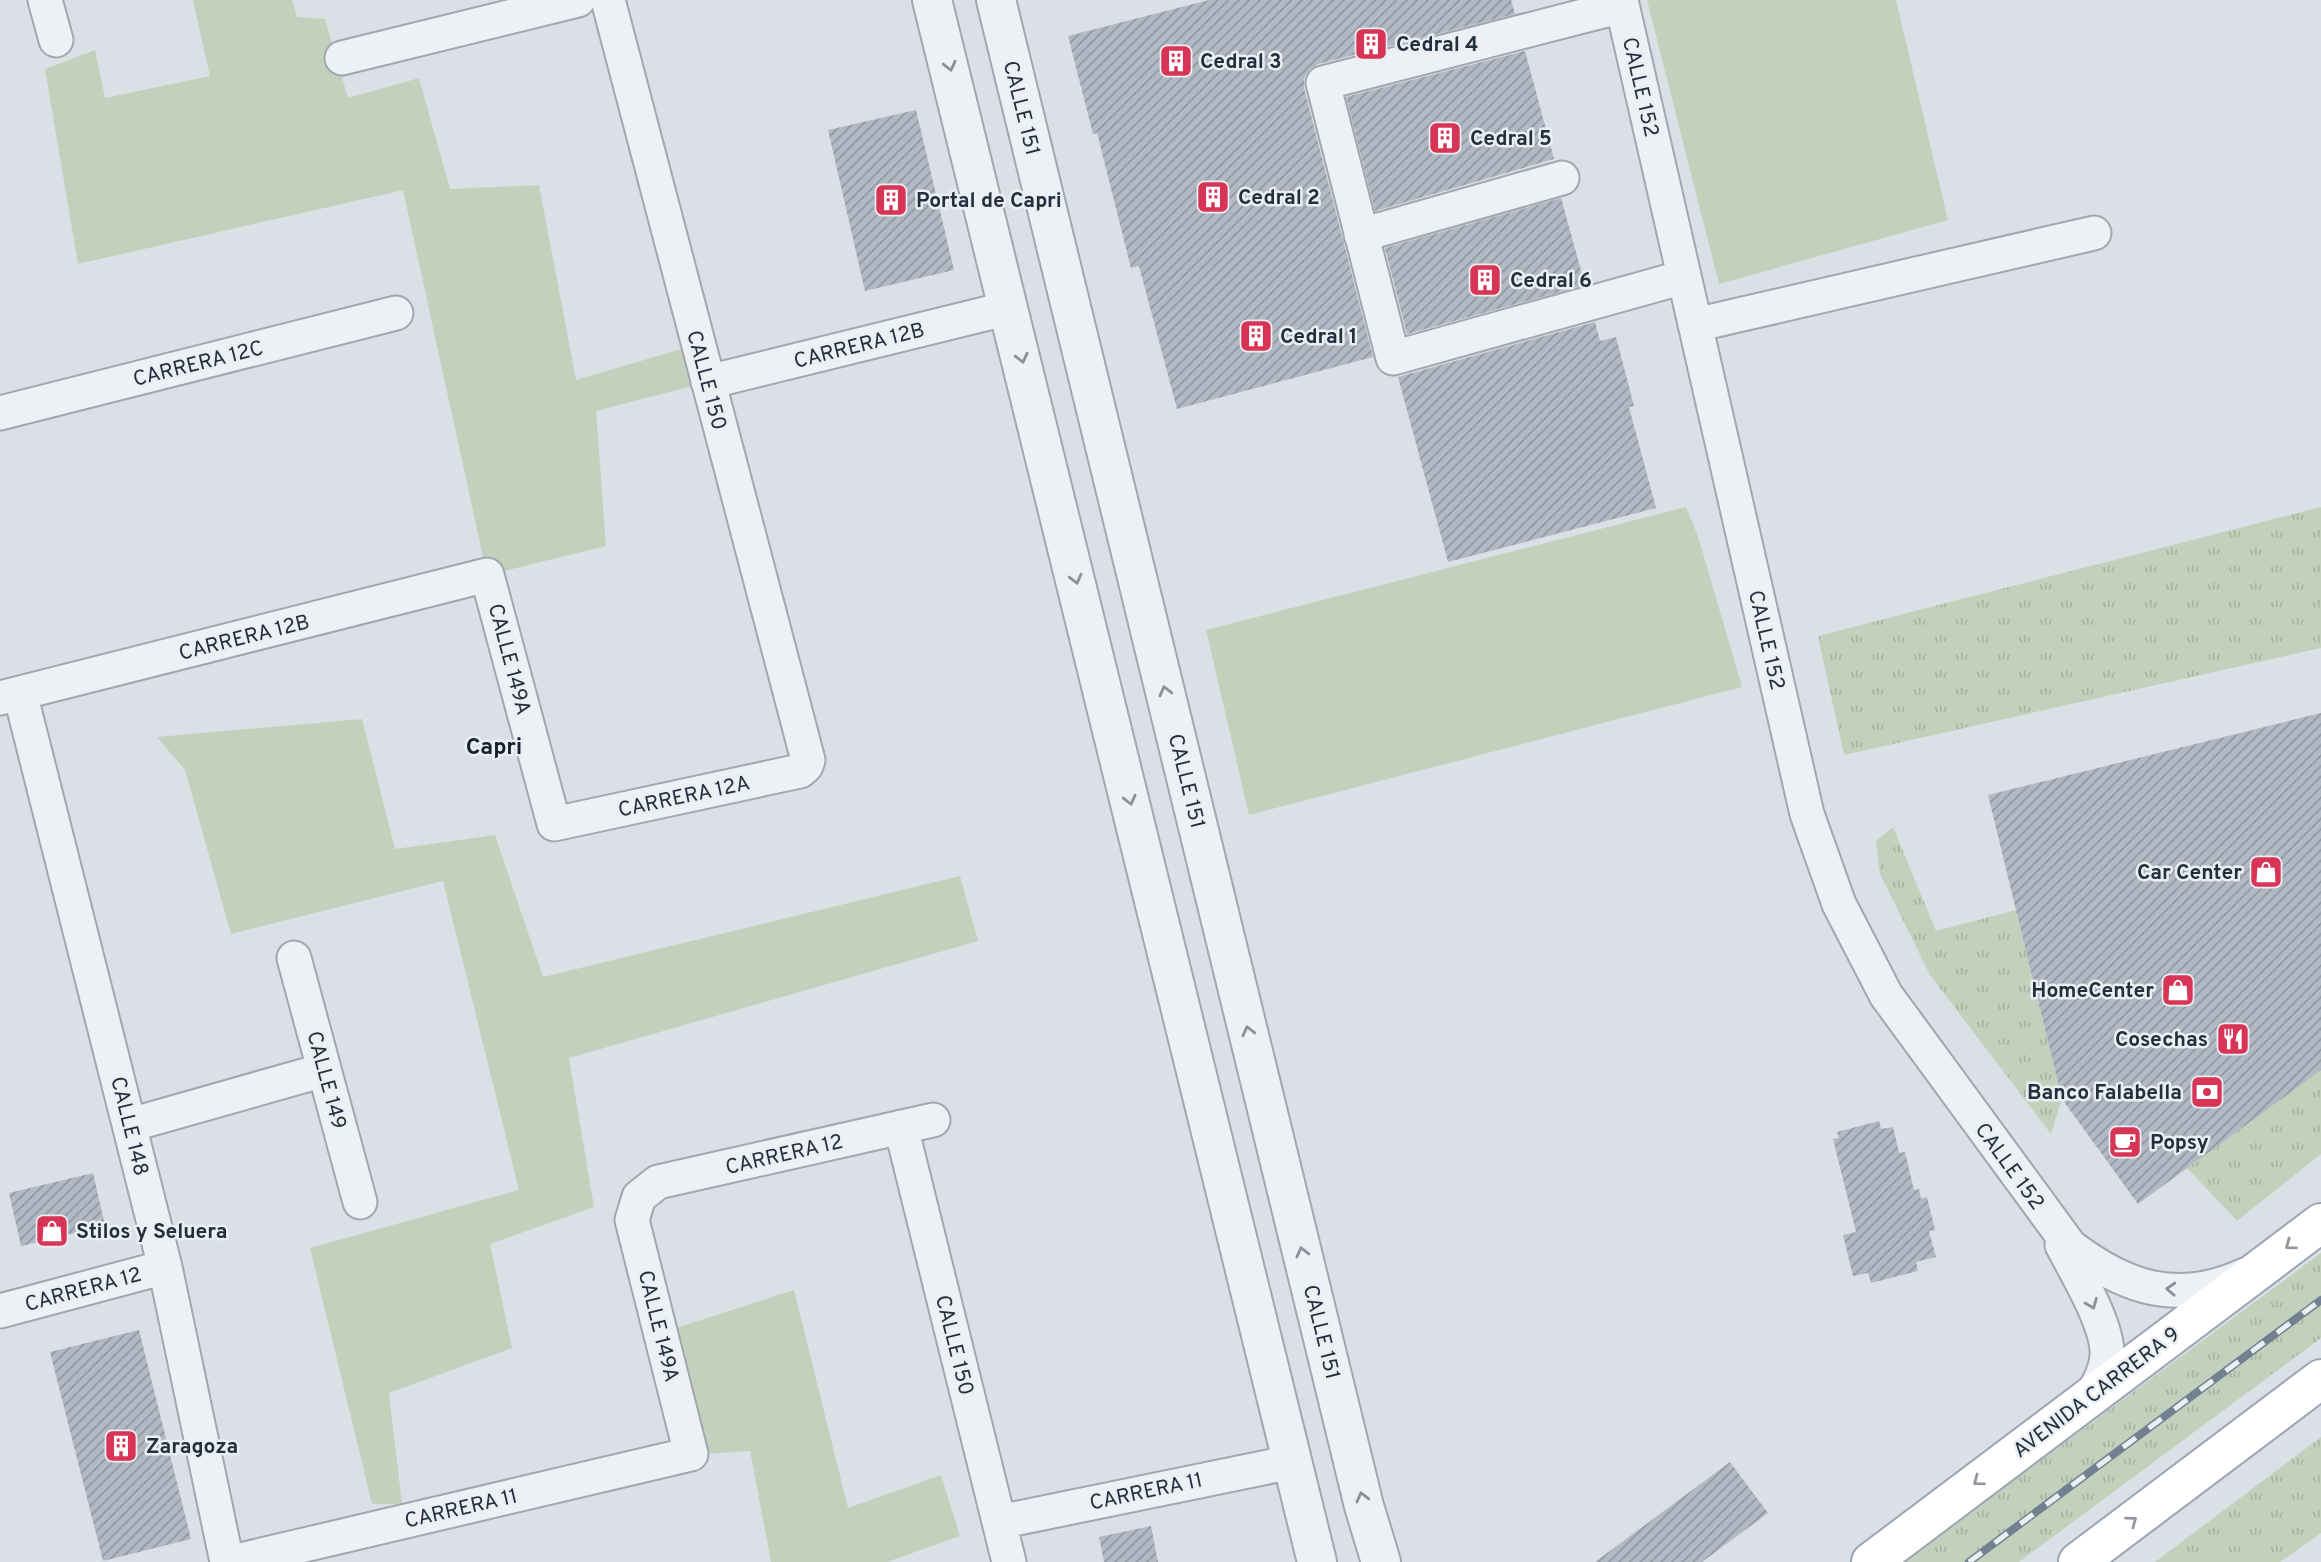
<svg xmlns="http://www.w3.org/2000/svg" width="2321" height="1562" font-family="Overpass,sans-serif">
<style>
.grass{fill:url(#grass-tufts)}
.green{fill:#c2d1bb}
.building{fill:url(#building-hatch)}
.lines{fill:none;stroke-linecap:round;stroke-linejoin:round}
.minor-casing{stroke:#a0a7b1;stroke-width:37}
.tertiary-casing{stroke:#a0a7b1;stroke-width:42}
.primary-casing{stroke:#99a5b3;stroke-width:42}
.minor{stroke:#edf0f5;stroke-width:33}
.tertiary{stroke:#edf0f5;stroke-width:38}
.primary{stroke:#fff;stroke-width:38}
.rail-casing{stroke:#738091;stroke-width:8}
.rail{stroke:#eaeff4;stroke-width:5;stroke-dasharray:16;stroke-linecap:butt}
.oneway{stroke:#889099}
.oneway2{stroke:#92979e}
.labels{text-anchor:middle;stroke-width:5;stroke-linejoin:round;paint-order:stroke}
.poi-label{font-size:21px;font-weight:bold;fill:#242f3d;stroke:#eaeff4;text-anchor:start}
.street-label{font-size:21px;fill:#242f3d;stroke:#eaeff4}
.neighbourhood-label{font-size:23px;font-weight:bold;fill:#16202e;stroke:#eaeff4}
</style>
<defs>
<pattern id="grass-tufts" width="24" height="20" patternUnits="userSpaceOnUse" patternTransform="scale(1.75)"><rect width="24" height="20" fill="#c2d1bb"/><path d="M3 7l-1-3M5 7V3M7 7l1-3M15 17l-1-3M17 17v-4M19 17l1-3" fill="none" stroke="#a7b4a2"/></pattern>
<pattern id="building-hatch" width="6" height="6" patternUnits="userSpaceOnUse" patternTransform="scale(1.75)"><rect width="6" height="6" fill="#b2b9c4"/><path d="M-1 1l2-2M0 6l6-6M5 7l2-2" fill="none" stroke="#9197a0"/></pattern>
</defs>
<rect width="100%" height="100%" fill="#dbe0e7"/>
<path class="grass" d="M2321,507V648L1844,755L1818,636Z
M1893,827L1936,931L2016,910L2062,1099L2051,1134L1930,975L1880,874L1876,841Z
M2321,1070V1154L2237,1221L2187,1168Z
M2321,1253V1338L2019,1562H1903Z
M2321,1437V1533L2280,1562H2155Z"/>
<path class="green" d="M193,0H292L297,17L325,19L348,98L419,78L450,189L539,185L576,380L698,344L708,382L596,411L606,546L487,575L403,190L78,264L45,69L95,50L105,98L210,76Z
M1647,0H1896L1948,220L1719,284Z
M1686,507L1698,536L1742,687L1249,815L1206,630Z
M362,719L395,849L495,835L543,977L960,876L978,941L569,1058L594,1207L490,1244L512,1348L389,1393L402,1504H372L310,1248L519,1190L443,881L231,934L185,770L157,737Z
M794,1290L848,1508L941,1475L960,1536L887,1562H771L750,1451L705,1454L673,1329Z"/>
<path class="building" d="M1209,0H1511L1515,14L1318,64L1309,70L1304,78V88L1373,357L1177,409L1139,266L1131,268L1097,133L1093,134L1068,36Z
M1525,51L1554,159L1375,211L1346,97Z
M916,110L954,270L865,291L828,130Z
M1561,198L1585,285L1407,334L1385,248Z
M1595,322L1600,341L1616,337L1634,406L1629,407L1656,508L1448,562L1398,377Z
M2321,713V1070L2138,1204L2062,1099L1988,795Z
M1879,1121L1881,1129L1893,1127L1899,1153L1905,1152L1914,1190L1919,1189L1921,1199L1927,1197L1935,1230L1929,1231L1936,1257L1916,1262L1918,1271L1871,1283L1868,1273L1853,1276L1843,1235L1856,1232L1833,1139L1839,1138L1837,1132Z
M93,1173L105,1226L21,1246L9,1193Z
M139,1330L191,1539L103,1561L50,1352Z
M1730,1462L1768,1513L1702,1562H1595Z
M1151,1526L1158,1562H1104L1099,1537Z"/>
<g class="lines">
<defs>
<path id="minor" d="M45,0L56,40
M1621,0L1807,814L1839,904L1886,995L2070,1246C2125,1288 2178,1306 2245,1275
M1622,6L1323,83L1393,358L1684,277
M342,58L578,0
M1361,235L1562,178
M1695,325L2094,233
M708,382L1009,308
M0,413L396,313
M20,693L165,1267L227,1562
M0,698L487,575L554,824L800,771L806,766L808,760L608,0
M294,958L360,1202
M130,1125L324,1070
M901,1127L1009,1562
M2062,1245C2076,1272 2109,1326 2107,1356C2106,1371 2099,1383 2091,1396
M0,1311L165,1267
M999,1522L1292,1462
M232,1562L691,1454L632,1220L639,1197L658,1182L933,1120"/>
<path id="tertiary" d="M932,0L1317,1562
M996,0L1364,1506L1381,1562"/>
<path id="primary" d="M1871,1562L2321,1223
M2078,1562L2321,1379"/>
</defs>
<use href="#minor" class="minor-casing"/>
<use href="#tertiary" class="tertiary-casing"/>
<use href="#primary" class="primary-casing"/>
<use href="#minor" class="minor"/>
<use href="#tertiary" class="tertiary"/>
<use href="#primary" class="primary"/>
<defs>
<path id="rail" d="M1969,1562L2321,1300"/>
</defs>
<use href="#rail" class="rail-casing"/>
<use href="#rail" class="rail"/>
</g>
<defs><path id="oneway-chevron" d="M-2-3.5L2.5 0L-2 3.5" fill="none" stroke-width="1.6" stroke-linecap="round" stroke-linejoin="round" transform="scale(1.75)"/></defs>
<g class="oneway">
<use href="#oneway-chevron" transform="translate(950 66) rotate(76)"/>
<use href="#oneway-chevron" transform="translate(1022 358) rotate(76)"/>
<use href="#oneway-chevron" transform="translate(1076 579) rotate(76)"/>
<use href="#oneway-chevron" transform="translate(1165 691) rotate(-104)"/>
<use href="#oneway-chevron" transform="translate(1130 800) rotate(76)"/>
<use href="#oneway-chevron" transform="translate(1248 1031) rotate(-104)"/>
<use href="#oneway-chevron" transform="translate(1302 1252) rotate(-104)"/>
<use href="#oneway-chevron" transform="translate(2171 1289) rotate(-177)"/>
<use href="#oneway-chevron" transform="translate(2092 1304) rotate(68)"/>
<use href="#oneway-chevron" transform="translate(1362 1497) rotate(-104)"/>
</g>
<g class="oneway2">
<use href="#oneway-chevron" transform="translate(2290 1245) rotate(144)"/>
<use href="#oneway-chevron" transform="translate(1978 1481) rotate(143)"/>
<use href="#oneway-chevron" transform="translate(2132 1521) rotate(-37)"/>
</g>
<defs>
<symbol id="building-square" viewBox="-11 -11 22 22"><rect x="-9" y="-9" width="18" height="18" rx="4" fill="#d73456" stroke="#eaeff4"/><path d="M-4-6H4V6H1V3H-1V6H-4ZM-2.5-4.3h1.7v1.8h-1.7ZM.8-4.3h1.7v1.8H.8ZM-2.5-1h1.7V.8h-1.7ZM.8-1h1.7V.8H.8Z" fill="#fff"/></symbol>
<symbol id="shop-square" viewBox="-11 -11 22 22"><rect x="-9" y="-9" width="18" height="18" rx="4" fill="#d73456" stroke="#eaeff4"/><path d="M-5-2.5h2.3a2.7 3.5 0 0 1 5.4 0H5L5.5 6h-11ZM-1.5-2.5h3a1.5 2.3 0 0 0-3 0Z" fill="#fff"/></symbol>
<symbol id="restaurant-square" viewBox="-11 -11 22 22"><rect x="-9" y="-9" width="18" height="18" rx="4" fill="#d73456" stroke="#eaeff4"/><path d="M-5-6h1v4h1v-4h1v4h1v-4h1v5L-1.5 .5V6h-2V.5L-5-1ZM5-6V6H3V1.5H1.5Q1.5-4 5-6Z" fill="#fff"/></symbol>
<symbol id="bank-square" viewBox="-11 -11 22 22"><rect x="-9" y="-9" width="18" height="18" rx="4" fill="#d73456" stroke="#eaeff4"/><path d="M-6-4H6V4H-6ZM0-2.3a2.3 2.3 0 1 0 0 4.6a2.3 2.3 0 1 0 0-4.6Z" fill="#fff"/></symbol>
<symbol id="cafe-square" viewBox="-11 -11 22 22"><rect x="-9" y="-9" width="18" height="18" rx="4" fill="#d73456" stroke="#eaeff4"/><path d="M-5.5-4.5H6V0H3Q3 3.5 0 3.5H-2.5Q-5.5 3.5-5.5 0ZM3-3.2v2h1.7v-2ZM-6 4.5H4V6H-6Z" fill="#fff"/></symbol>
</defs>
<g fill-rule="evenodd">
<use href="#building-square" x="1352" y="25" width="38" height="38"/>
<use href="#building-square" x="1157" y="42" width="38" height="38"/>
<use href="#building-square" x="1426" y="119" width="38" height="38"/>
<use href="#building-square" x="1194" y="178" width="38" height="38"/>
<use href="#building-square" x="872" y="181" width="38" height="38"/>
<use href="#building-square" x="1466" y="261" width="38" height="38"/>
<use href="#building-square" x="1237" y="317" width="38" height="38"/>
<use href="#shop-square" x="2247" y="853" width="38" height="38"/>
<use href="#shop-square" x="2159" y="971" width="38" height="38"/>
<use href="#restaurant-square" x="2214" y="1020" width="38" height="38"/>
<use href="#bank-square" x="2188" y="1073" width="38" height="38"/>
<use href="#cafe-square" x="2106" y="1123" width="38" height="38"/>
<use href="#shop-square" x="33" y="1212" width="38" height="38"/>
<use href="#building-square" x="102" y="1427" width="38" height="38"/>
</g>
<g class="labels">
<g class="poi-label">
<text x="1396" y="51">Cedral 4</text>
<text x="1200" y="68">Cedral 3</text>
<text x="1470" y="145">Cedral 5</text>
<text x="1238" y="204">Cedral 2</text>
<text x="916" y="207">Portal de Capri</text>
<text x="1510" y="287">Cedral 6</text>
<text x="1280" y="343">Cedral 1</text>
<text x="2242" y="879" text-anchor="end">Car Center</text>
<text x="2154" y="997" text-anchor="end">HomeCenter</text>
<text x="2208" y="1046" text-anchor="end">Cosechas</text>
<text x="2182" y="1099" text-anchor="end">Banco Falabella</text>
<text x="2150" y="1149">Popsy</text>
<text x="76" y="1238">Stilos y Seluera</text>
<text x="146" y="1453">Zaragoza</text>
</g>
<g class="street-label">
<text transform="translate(1641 87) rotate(77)" y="7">CALLE 152</text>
<text transform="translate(1022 108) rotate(76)" y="7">CALLE 151</text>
<text transform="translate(859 345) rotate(-14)" y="7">CARRERA 12B</text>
<text transform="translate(198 363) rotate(-14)" y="7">CARRERA 12C</text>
<text transform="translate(707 380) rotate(75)" y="7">CALLE 150</text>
<text transform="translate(244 637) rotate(-14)" y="7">CARRERA 12B</text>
<text transform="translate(1767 640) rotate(77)" y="7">CALLE 152</text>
<text transform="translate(510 659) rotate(75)" y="7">CALLE 149A</text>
<text transform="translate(1187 781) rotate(76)" y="7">CALLE 151</text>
<text transform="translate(684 796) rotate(-12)" y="7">CARRERA 12A</text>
<text transform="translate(327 1080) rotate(75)" y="7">CALLE 149</text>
<text transform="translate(130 1126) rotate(76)" y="7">CALLE 148</text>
<text transform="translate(784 1154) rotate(-13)" y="7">CARRERA 12</text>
<text transform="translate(2010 1166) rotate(54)" y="7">CALLE 152</text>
<text transform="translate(83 1289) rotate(-15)" y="7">CARRERA 12</text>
<text transform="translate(659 1326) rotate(76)" y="7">CALLE 149A</text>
<text transform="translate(1322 1332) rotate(76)" y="7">CALLE 151</text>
<text transform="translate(955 1345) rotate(76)" y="7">CALLE 150</text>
<text transform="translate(2096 1392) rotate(-37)" y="7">AVENIDA CARRERA 9</text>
<text transform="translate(1146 1491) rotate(-12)" y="7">CARRERA 11</text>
<text transform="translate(461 1508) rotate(-13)" y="7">CARRERA 11</text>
</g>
<g class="neighbourhood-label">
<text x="494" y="754">Capri</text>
</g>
</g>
</svg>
